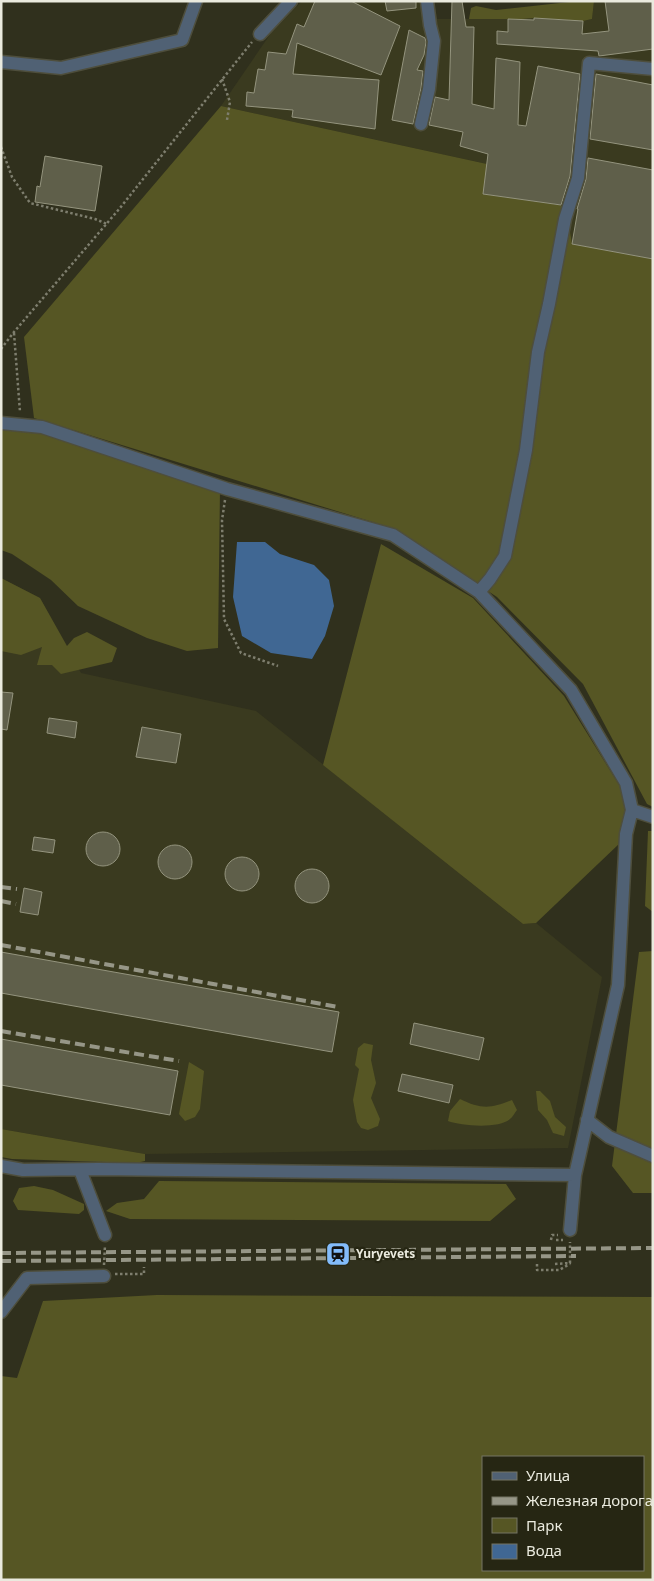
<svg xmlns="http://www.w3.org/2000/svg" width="654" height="1581" font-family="'Noto Sans',sans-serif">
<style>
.built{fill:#3a3a1f}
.green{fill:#565624;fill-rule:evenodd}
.water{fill:#406793}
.building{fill:#5f5f4a;stroke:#94947e}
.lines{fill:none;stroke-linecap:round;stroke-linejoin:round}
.minor-casing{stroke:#4e4e3c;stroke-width:15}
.path{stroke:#7e7e6e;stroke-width:2.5;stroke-dasharray:2.5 2.5;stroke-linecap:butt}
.minor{stroke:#506174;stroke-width:12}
.rail{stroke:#969687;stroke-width:4;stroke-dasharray:10 5;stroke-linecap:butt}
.labels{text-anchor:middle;stroke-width:4.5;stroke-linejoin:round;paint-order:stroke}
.poi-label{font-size:12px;font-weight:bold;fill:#eaeade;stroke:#262613;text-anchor:start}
</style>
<rect width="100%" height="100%" fill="#30301d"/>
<path class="built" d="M302,1H434L437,19H522L534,18L583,21L592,19L594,1H653V259L572,244L566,206L483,194L487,164L221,106L271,33Z
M1,578L40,598L81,673L256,711L523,924L536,923L602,977L568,1148L145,1154L1,1129Z"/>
<path class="green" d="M578,1H594L592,19L583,21L534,18L522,19H469L471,8L476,6L496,10Z
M221,106L487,164L483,194L566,206L572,244L653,259V807L647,804L583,684L497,597L392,528L34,418L24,337Z
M1,430L47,433L220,489L218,648L187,651L147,638L78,606L51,580L12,554L1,550Z
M381,544L473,598L564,696L621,788L625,811L620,843L536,923L523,924L323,765Z
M1,578L40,598L67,646L74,638L87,632L117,648L112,662L61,674L52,665H37L42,647L21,655L1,651Z
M648,831H653V912L645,906Z
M653,951V1193H633L612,1166L639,952Z
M364,1043L373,1045L371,1060L376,1083L371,1098L380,1119L378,1126L368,1130L361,1128L357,1122L353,1100L359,1069L355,1065L358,1048Z
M189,1062L204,1071L200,1109L195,1117L185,1121L179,1114Z
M536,1091H540L550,1101L555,1117L566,1127L564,1136L553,1133L547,1120L538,1110Z
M460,1099C480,1109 491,1109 512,1100L517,1110C515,1112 513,1117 510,1119C499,1129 461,1126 448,1121L450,1111Z
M1,1129L145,1154V1161L136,1163L12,1159L1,1157Z
M159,1181L506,1184L516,1199L490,1221L130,1219L106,1211L117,1203L144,1199Z
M34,1186L53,1190L84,1204V1210L79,1214L18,1210L13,1201L19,1188Z
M157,1295L653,1297V1580H1V1376L17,1378L43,1301ZM483,1457H643V1570H483Z"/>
<path class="water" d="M237,542H265L280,554L314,565L329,580L334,606L325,636L312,659L271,653L242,636L233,597Z"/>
<path class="building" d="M315,1H351L400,26L381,75L297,43L293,74L379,80L375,129L292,117L293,110L246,106L247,92L254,93L258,69L265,70L268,52L286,54L297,24L304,27Z
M385,1H416V8L387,11Z
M452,1H462L466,27H474L472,104L494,109L496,58L520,62L518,125L526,126L538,66L580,74L570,176L561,205L483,194L488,154L460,146L463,132L429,125L435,97L449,100Z
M605,1H653V49L599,56L598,51L497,44V31L508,32V19L534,20V18L583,21L582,34L609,31Z
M409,30L425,38L426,42L424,55L417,70L423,71L421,88L413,124L392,120Z
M596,74L653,85V150L590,139Z
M45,156L102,166L95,211L35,202L37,186L40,187Z
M588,158L653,170V259L572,244L578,209H577L586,179Z
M1,692L13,693L7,730L1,729Z
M49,718L77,722L75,738L47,733Z
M142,727L181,734L176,763L136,757Z
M86 849a17 17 0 1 1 34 0a17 17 0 1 1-34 0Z
M34,837L55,840L53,853L32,850Z
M158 862a17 17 0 1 1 34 0a17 17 0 1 1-34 0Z
M225 874a17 17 0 1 1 34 0a17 17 0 1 1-34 0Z
M295 886a17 17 0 1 1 34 0a17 17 0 1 1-34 0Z
M24,888L42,892L38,915L20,912Z
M1,952L339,1012L332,1052L1,993Z
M414,1023L484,1038L479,1060L410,1044Z
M1,1039L178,1071L170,1115L1,1085Z
M402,1074L453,1085L449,1103L398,1091Z"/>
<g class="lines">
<defs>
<path id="minor" d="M260,34L291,1
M1,62L61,68L182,40L196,1
M421,124L429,89L434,41L430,25L427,1
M1,423L42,427L227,489L393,535L479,592L571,690L626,783L632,810L626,834L618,985L575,1175L98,1169L23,1170L1,1166
M479,592L490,579L505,556L526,450L538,352L549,304L565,219L578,178L589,63L653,69
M632,810L653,817
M587,1120L609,1137L653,1156
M80,1170L105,1235
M570,1230L575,1175
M1,1312L27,1278L104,1276"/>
</defs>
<use href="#minor" class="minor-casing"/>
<path class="path" d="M222,79L230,102L227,120
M1,147L12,177L30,203L95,219L107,224
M14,333L20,412
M1,349L14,332L120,208L252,42
M225,500L222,520L224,619L241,653L278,666
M551,1240L552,1235H558
M556,1240H563
M537,1264V1270H559L570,1264
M555,1264L570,1263V1242
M104,1265L105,1245
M115,1274H144V1267"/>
<use href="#minor" class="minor"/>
<path class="rail" d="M1,887L17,889
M1,901L16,904
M1,945L338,1007
M1,1031L179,1061
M1,1253L653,1248
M1,1261L576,1256"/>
</g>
<defs>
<symbol id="station-square" viewBox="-11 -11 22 22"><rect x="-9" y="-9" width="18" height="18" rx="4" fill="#83bcfb" stroke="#262613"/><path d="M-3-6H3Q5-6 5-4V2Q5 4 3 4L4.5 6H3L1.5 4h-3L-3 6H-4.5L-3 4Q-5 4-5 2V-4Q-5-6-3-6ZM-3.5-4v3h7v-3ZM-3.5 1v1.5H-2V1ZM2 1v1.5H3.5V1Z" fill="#111"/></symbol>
</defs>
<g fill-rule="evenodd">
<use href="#station-square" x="324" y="1240" width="28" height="28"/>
</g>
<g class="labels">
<g class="poi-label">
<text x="356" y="1258">Yuryevets</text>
</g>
</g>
<rect width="654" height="1581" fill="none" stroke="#eaeade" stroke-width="5"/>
<rect x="482" y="1456" width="162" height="115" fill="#262613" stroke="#747464"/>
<rect x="492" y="1472" width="25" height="8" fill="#506174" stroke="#747464"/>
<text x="526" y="1481" font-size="15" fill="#eaeade">Улица</text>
<rect x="492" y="1497" width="25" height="8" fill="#969687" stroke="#747464"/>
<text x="526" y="1506" font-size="15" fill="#eaeade">Железная дорога</text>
<rect x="492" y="1518" width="25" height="15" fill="#565624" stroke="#747464"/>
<text x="526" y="1531" font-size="15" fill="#eaeade">Парк</text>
<rect x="492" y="1544" width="25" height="15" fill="#406793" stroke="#747464"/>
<text x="526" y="1556" font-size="15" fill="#eaeade">Вода</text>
</svg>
